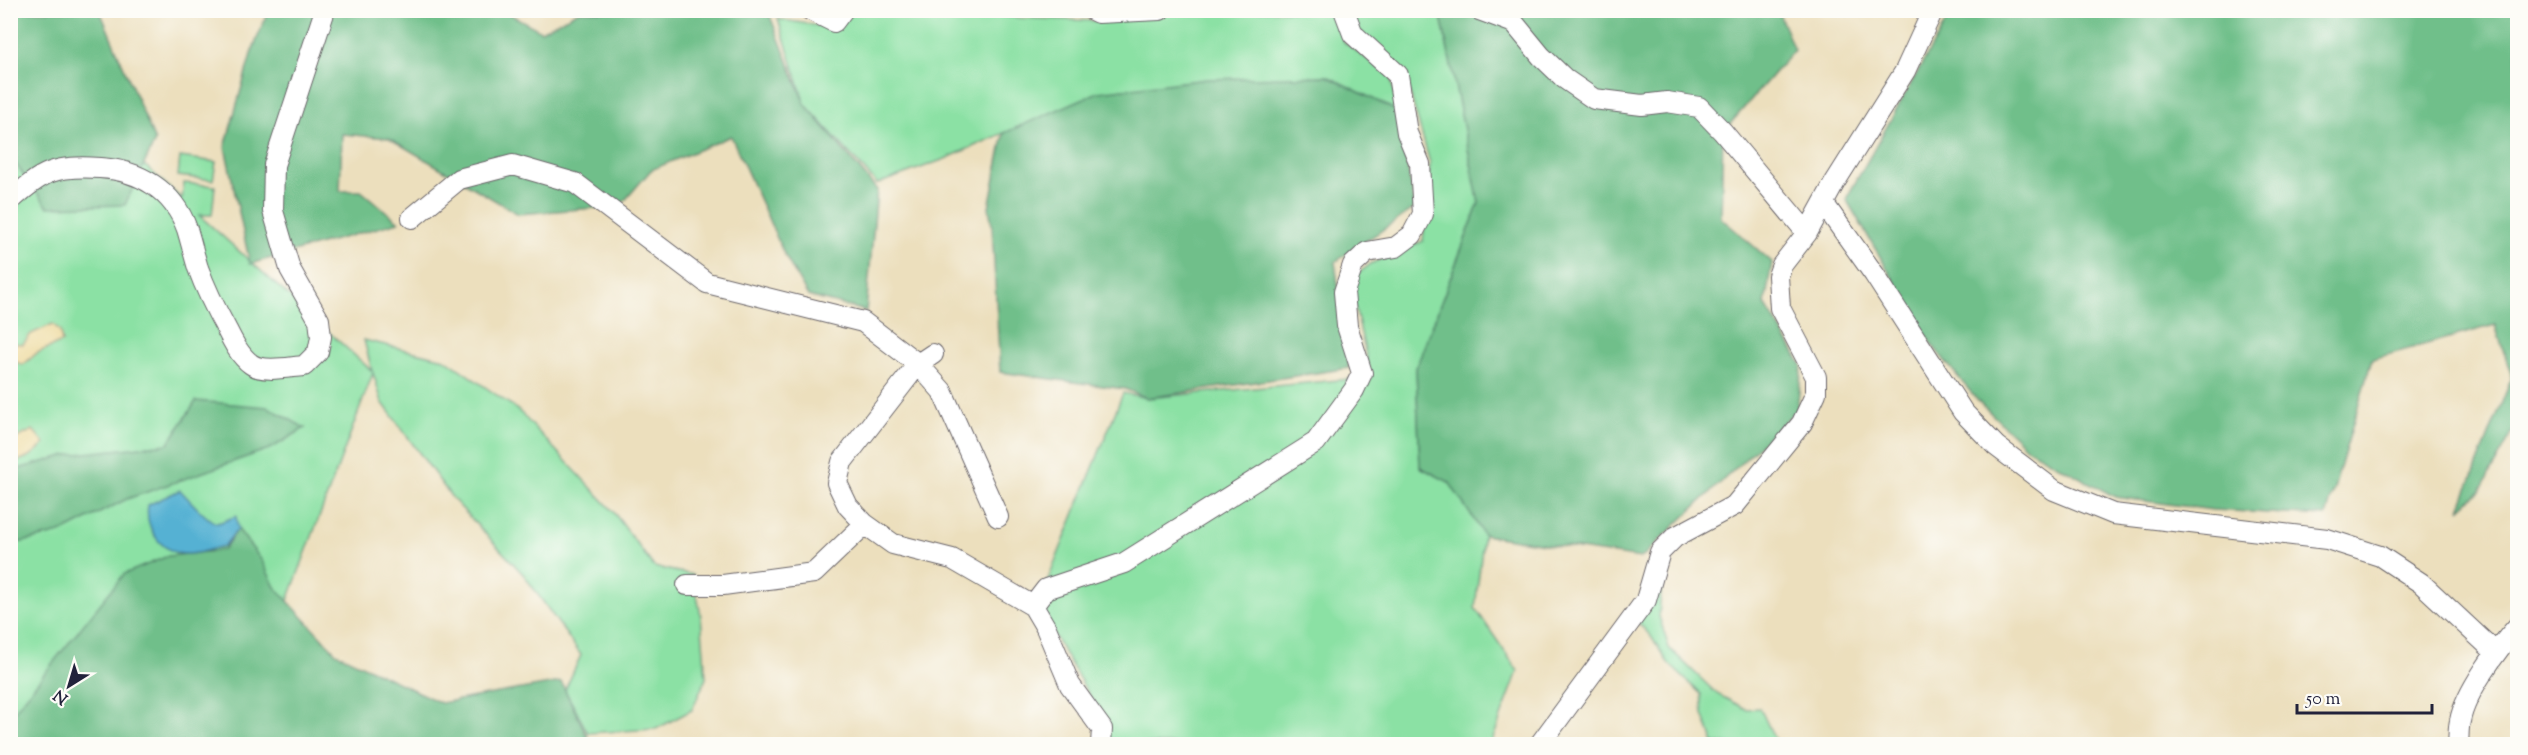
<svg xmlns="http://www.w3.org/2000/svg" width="2528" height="755" font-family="'Sorts Mill Goudy',serif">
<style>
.green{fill:#8be1a4;stroke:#568270;stroke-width:1.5}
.forest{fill:#70bf8a;stroke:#497062;stroke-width:1.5}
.sand{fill:#eeda9e;stroke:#887e6c;stroke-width:1.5}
.water{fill:#55b1d3;stroke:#3c6a87;stroke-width:1.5}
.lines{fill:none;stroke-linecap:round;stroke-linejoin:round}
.minor-casing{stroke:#696468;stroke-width:22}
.minor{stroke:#fff;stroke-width:20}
</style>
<rect width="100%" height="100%" fill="#fdfcf7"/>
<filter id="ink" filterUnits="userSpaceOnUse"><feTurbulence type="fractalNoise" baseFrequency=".0167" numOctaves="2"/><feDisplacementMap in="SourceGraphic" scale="12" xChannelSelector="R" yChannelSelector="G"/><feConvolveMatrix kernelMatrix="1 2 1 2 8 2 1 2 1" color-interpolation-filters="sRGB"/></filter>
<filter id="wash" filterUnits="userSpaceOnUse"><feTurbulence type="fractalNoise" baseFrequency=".008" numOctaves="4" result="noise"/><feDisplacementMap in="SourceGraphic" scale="24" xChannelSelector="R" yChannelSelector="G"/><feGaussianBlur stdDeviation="1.35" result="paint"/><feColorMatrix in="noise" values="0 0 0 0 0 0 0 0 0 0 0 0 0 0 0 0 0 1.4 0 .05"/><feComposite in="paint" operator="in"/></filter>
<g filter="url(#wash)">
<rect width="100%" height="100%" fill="#ecdfbd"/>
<path class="green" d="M854,10H938L1022,18L1100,21L1188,10L1335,11L1344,42L1391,77L1397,111L1327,76L1182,82L1004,133L945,159L877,184L805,104L778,19L838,29Z
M1352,11H1440L1479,203L1416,368L1420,467L1449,482L1484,531L1475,608L1518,671L1491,744H1106L1104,720L1037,607L1123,393L1147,398L1371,377L1355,307L1352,278L1372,263L1423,241L1430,163L1404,72L1357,32Z
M10,35L99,124L182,199L184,183L215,186L212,215H199L372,371L364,340L445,359L518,410L612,510L654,567L693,575L701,616L706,678L692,710L656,729L588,733L565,690L581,655L524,575L453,499L382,402L373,373L280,622L11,744Z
M180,157L216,162L213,180L178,176Z
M1662,583L1659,616L1669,648L1717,694L1746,709L1760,708L1777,744H1714L1703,714L1701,694L1669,664L1650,635L1638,623Z"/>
<path class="forest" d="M11,11H100L155,141L125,205L48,207L11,158Z
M268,11H504L541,31L579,11H761L770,16L805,104L877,190L866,311L808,296L785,256L731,136L651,170L620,206L518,214L389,138L342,134L340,191H361L399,222L250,264L225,147L251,54Z
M1440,11H1778L1794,50L1723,132L1721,218L1772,262L1765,304L1802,365L1797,410L1641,558L1484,535L1449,482L1420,467L1416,368L1479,203Z
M1952,11H2517V425L2480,491L2460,509L2512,377L2495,325L2372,359L2326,516L2213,510L2115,497L2028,449L1978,401L1932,345L1846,199Z
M1327,76L1397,111L1415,208L1335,262L1349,368L1147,398L1125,389L1000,372L992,226L989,207L1004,133L1098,92L1207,79Z
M196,401L268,407L305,428L272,448L127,499L60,533L22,542H11V471L67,455L168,444Z
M238,529L262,561L275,587L336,653L441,703L561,682L591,744H11V715L124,574L168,556L223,550Z"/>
<path class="sand" d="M53,324L60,331L62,342L37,353L23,365L11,360V343L23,344L31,334Z
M33,430L45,444L30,456L11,464V441Z"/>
<path class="water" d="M180,490C187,497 209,523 217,523C223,522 231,518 236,516L238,529L224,546C211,549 191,557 177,553C156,546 145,525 148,505Z"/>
</g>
<g filter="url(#ink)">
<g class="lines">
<defs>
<path id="minor" d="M810,10L834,22L843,10
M1092,10L1098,13L1160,10
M1479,10L1514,23L1541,56L1565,79L1594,99L1642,105L1667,102L1699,107L1723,132L1807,233
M10,201C43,171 55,165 100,168C139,170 173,190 187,229C191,242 194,255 198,268C206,290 216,310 227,330C233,342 240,356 251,364C263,373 289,367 304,366L318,352L321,337L319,320L290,269L273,211L274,165L325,10
M1824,204L1874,274L1963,412L1996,446L2054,490L2113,514L2327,539L2380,556L2421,583L2495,652
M412,218L459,179L513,165L575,183L707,283L863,322L918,364L942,391L998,517
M933,354L918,364L842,462L837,483L848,506L865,524L893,544L952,559L1033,606L1046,628L1070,685L1102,729L1101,744
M687,585H723L814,573L865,524
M1033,606L1046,589L1124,563L1316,442L1354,390L1362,373L1347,326L1344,292L1353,265L1367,252L1396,247L1412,235L1423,214L1420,164L1407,133L1398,75L1353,34L1344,10
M1540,744L1646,600L1660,552L1675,537L1735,505L1802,423L1816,393V377L1780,308L1778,276L1782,265L1807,233L1835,182L1905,71L1933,10
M2458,744C2459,737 2458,729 2460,721C2465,693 2498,648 2518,626"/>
</defs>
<use href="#minor" class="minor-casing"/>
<use href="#minor" class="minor"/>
</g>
</g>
<rect width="2528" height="755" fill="none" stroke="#fdfcf7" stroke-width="36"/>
<g transform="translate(69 686) rotate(217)" stroke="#fdfcf7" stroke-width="4.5" paint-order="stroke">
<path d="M0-4.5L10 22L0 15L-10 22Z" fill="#22223b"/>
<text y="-9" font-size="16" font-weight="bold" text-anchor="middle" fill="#22223b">N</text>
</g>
<path d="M2297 704v9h135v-9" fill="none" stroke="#22223b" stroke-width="3"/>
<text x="2306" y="704" font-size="18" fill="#22223b" stroke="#fdfcf7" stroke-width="4.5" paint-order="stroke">50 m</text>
</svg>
